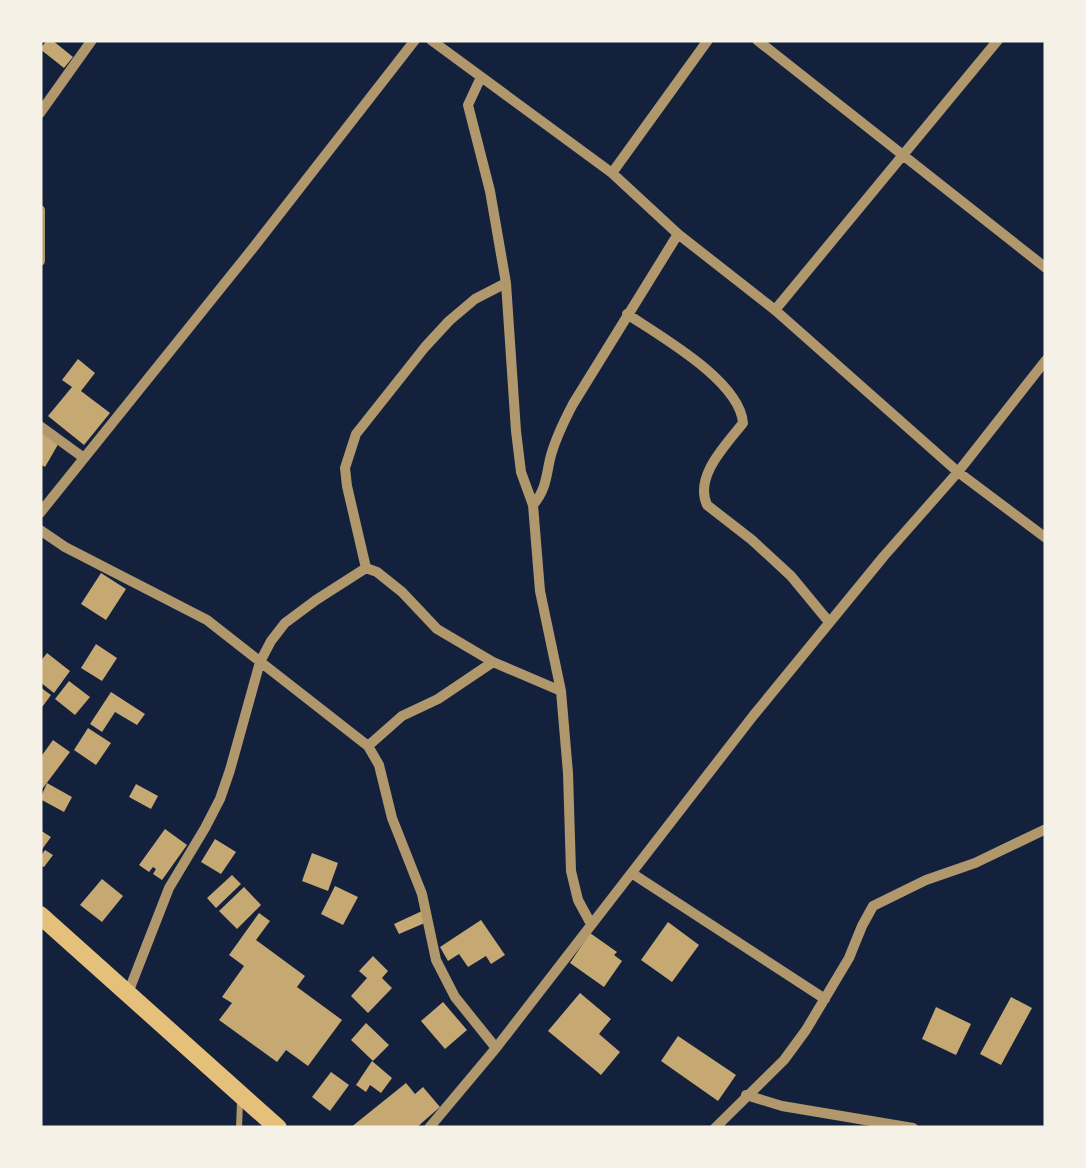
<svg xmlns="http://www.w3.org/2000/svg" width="1086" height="1168" font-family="Figtree,sans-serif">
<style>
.building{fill:#c6a872}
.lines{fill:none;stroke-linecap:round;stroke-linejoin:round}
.service{stroke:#b1986c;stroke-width:6}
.minor{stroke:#b1986c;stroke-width:10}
.secondary{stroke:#e5c07b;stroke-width:18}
</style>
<rect width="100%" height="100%" fill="#14213d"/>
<path class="building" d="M47,40H52L73,57L64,68L40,49Z
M78,359L95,373L81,391L110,413L84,445L48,416L72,387L62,380Z
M40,429L60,441L45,467L40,464Z
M101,573L126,589L106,620L81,604Z
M96,644L117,658L102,681L81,668Z
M47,653L70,671L54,693L40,682V662Z
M69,681L90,697L75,715L55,699Z
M40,687L51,695L40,710Z
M111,692L145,714L137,725L115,712L102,732L90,724Z
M88,728L111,743L96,765L74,750Z
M53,740L70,752L40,792V758Z
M47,783L72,797L64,812L40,799Z
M136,784L158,796L151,809L129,797Z
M165,829L187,845L162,880L153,874L156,869L153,867L149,872L139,865Z
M40,830L51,837L40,852Z
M215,839L236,852L221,874L201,862Z
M45,850L53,855L44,867L40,865V857Z
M312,853L338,863L328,891L302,881Z
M232,875L241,884L216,908L207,898Z
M102,879L123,896L102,922L80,905Z
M335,886L358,897L343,925L321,914Z
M244,887L261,905L237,929L219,911Z
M422,911L427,922L399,934L394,924Z
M259,913L270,921L256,940L305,976L297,987L342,1020L308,1066L286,1050L277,1062L219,1020L232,1003L222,997L244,966L229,955Z
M481,920L505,955L491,964L486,956L468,967L459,954L448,961L440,947Z
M668,922L699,945L672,982L641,960Z
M590,933L617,952L614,955L622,961L604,987L570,963Z
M373,956L388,971L382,978L392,988L368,1013L351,996L367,978L359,971Z
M580,993L611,1019L599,1034L620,1052L601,1075L548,1031Z
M1011,997L1032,1008L1001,1065L980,1054Z
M443,1002L467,1030L445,1049L421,1021Z
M936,1007L971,1024L956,1055L922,1039Z
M366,1023L389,1045L373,1061L351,1040Z
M678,1036L736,1075L718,1101L661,1061Z
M372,1061L392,1078L381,1093L370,1085L366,1092L356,1085Z
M331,1072L349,1085L330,1111L312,1097Z
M406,1083L415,1094L423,1087L440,1107L416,1128H350Z"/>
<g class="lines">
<path class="service" d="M239,1128L240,1101"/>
<path class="minor" d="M431,40L612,173L678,234L775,310L958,472L1046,538
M757,40L1046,268
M481,77L468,105L490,191L506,283L516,431L521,472L533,505L540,591L561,691L568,773L571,871L578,900L591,924
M40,113L92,40
M612,173L708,40
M40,210V261
M775,310L998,40
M627,314C660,336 740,381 743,423C726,445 694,476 707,505L752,540L791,576L829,622
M40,426L84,458
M533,505C546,490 546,477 550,459C555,439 564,421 573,404L678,234
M40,513L253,248L415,40
M40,530L65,547L207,620L368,746L379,765L392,818L422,894L436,960L455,997L496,1048
M366,568L347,486L345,468L356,434L425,347L449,321L475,299L506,283
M366,568L377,572L402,592L437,629L493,662L561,691
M368,746L402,716L438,699L493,662
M633,874L825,999
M128,993L169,888L205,828L220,799L230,770L260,662L271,641L285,623L316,600L366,568
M746,1095L782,1106L913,1128
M429,1128L496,1048L753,716L884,556L958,472L1046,360
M715,1128L784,1060L806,1030L849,958L862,926L873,906L926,880L975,863L1046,829"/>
<path class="secondary" d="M40,915L278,1128"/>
</g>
<rect width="1086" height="1168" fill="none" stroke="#f6f1e7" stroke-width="85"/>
</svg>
